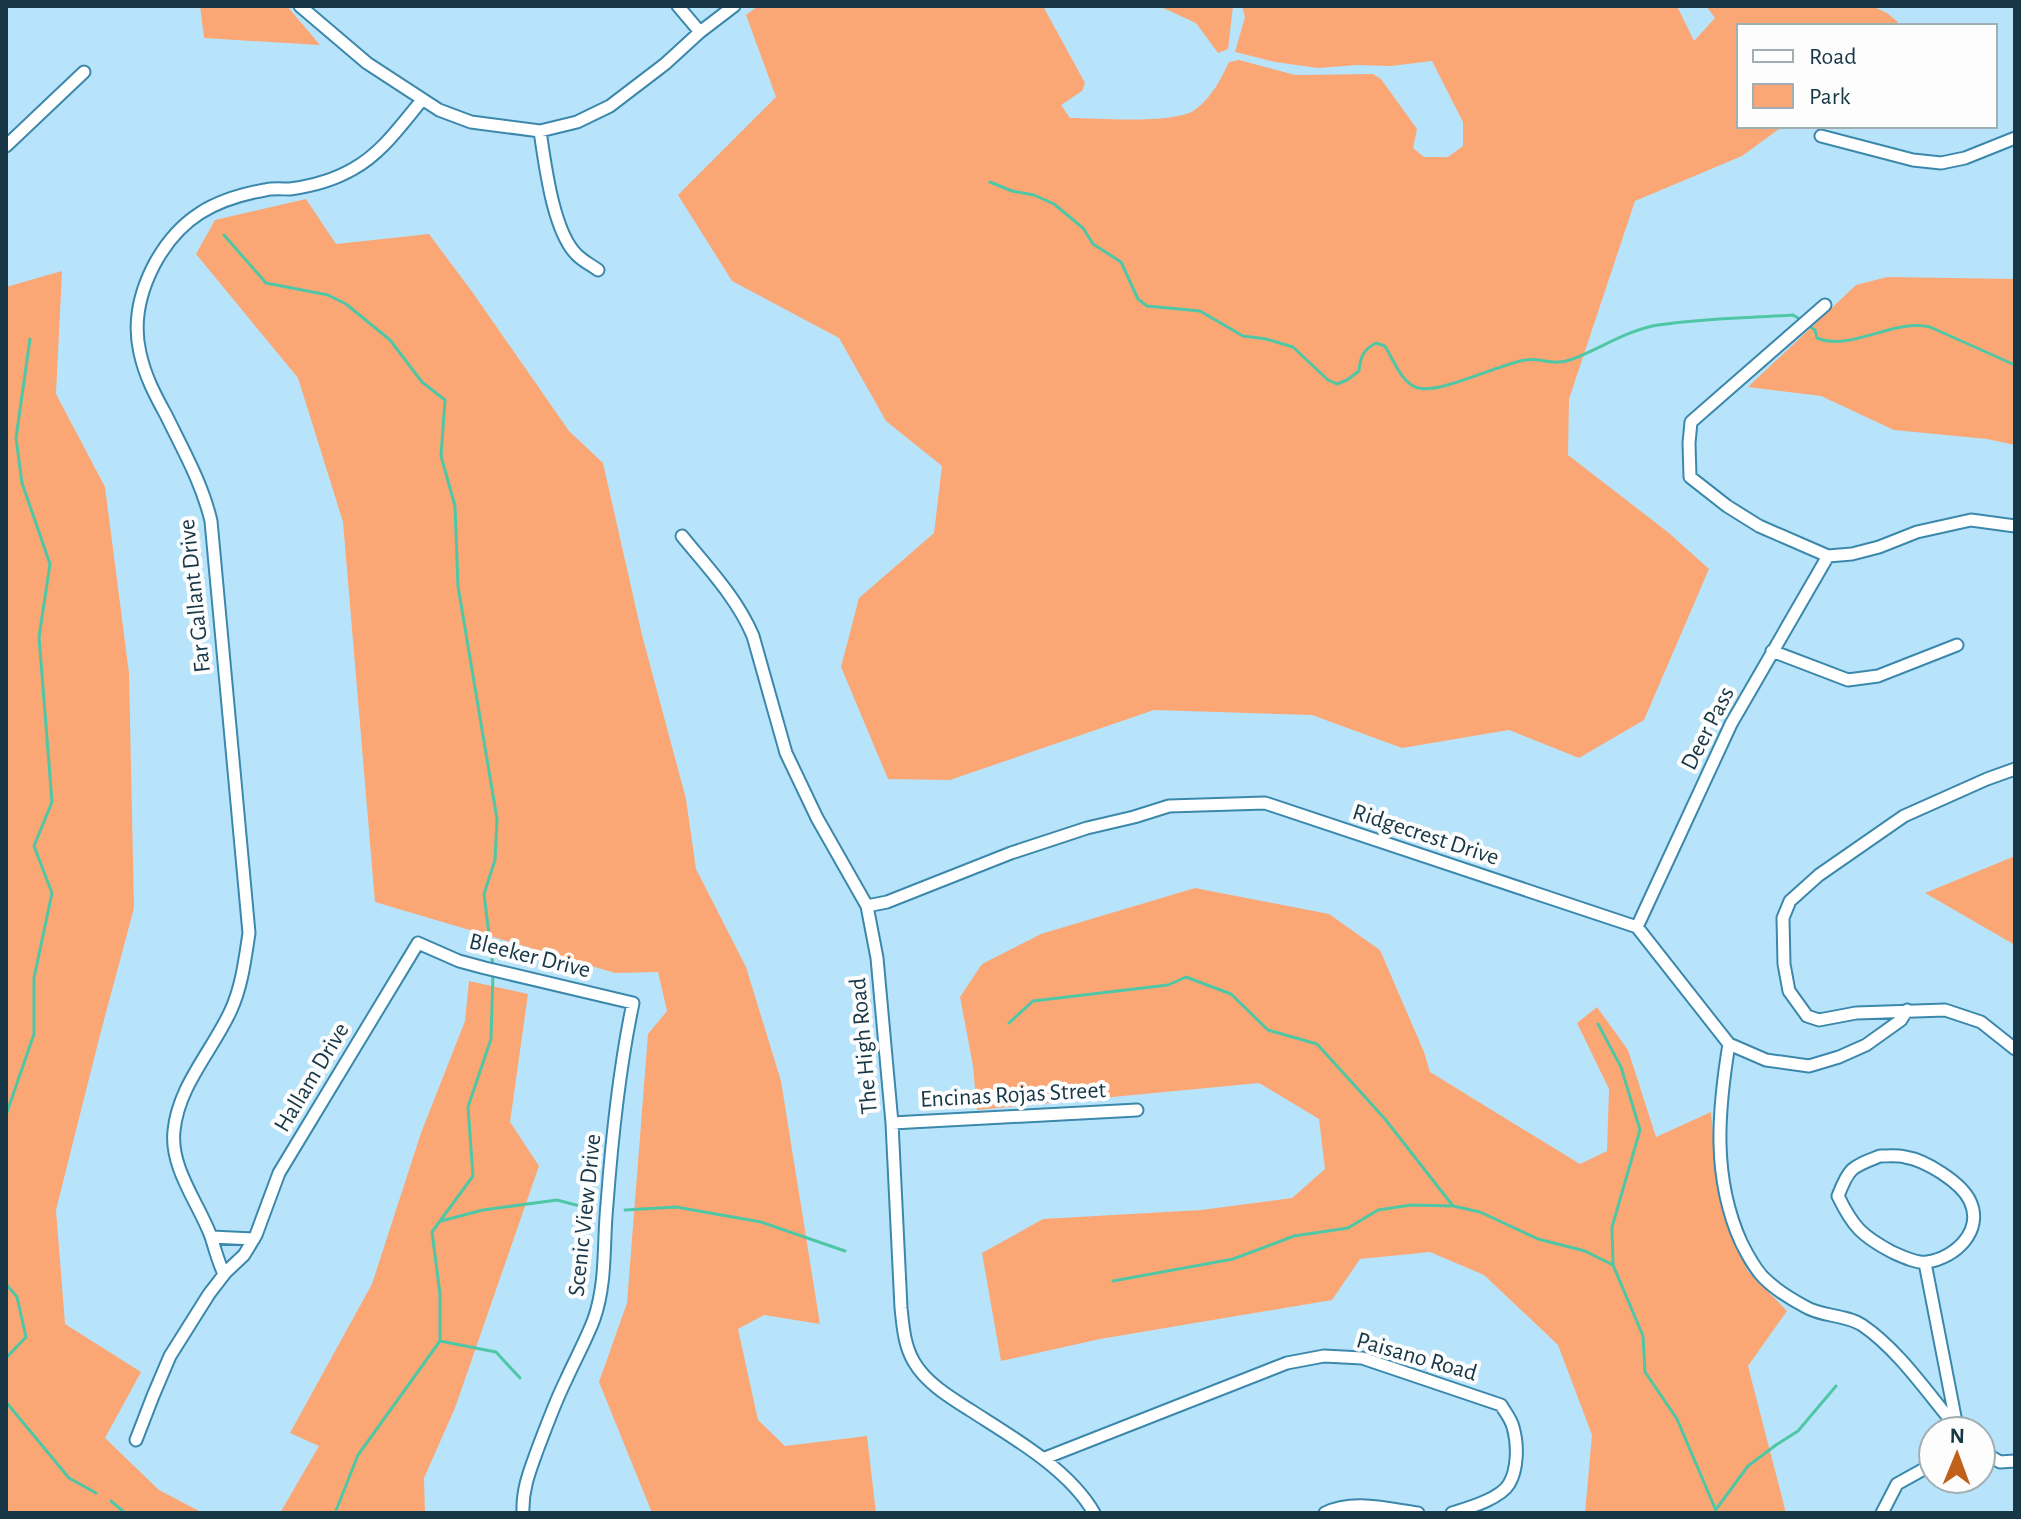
<svg xmlns="http://www.w3.org/2000/svg" width="2021" height="1519" font-family="'Alegreya Sans',sans-serif">
<style>
.green{fill:#fba775}
.lines{fill:none;stroke-linecap:round;stroke-linejoin:round}
.stream{stroke:#4fc7a5;stroke-width:3}
.minor-casing{stroke:#3b88ac;stroke-width:15}
.minor{stroke:#fff;stroke-width:11}
.labels{text-anchor:middle;stroke-width:8;stroke-linejoin:round;paint-order:stroke}
.street-label{font-size:24px;fill:#173747;stroke:#fdfdfd}
</style>
<rect width="100%" height="100%" fill="#b8e4fb"/>
<path class="green" d="M200,6H287L320,45L204,38Z
M758,6H1043L1085,83L1082,91L1061,105L1070,118C1098,118 1176,125 1196,109C1212,97 1221,79 1229,62L1239,60L1295,75L1373,74L1381,79L1417,129L1413,148L1424,157H1448L1463,146V122L1432,61L1391,66L1357,65L1318,68L1275,62L1235,52L1245,17L1242,6H1677L1694,41L1715,18L1706,6H1872L1887,13L1898,22L1896,26H1739V126H1783L1742,156L1635,201L1569,399L1568,455L1669,533L1709,569L1644,720L1579,758L1509,730L1402,748L1312,715L1154,710L950,780L888,779L841,667L859,598L934,533L942,466L886,421L839,338L732,281L678,195L776,97L746,15Z
M1164,6H1233L1228,49L1218,53L1196,23L1163,8Z
M306,199L336,244L429,234L473,293L569,431L603,463L642,635L686,799L696,869L746,967L781,1081L820,1324L764,1315L738,1329L758,1420L785,1446L867,1436L876,1513H652L599,1382L627,1303L648,1034L667,1011L658,972L615,973L375,902L343,522L298,378L196,254L215,220Z
M62,271L56,394L105,487L129,673L134,908L100,1035L56,1210L65,1324L141,1372L105,1438L159,1490L203,1513H6V287Z
M1887,277L2015,279V445L1987,439L1894,430L1821,396L1748,387L1856,285Z
M2015,856V945L1925,893Z
M1195,888L1329,914L1380,950L1424,1052L1430,1072L1580,1164L1607,1151L1609,1089L1577,1023L1597,1007L1628,1050L1656,1137L1711,1112L1718,1192L1747,1270L1787,1311L1748,1366L1786,1513H1585L1592,1435L1558,1345L1484,1275L1430,1252L1360,1259L1332,1300L1100,1339L1001,1361L982,1253L1043,1219L1201,1210L1292,1198L1325,1169L1319,1119L1259,1083L977,1110L973,1066L960,997L982,964L1041,934Z
M469,981L528,994L510,1122L539,1166L455,1408L424,1478L425,1513H280L319,1446L290,1433L372,1284L421,1133L465,1021Z"/>
<g class="lines">
<path class="stream" d="M990,182L1012,191L1034,195L1054,204L1083,228L1093,244L1121,262L1138,299L1147,306L1200,311L1243,336L1266,339L1293,347L1328,380L1337,384L1347,380L1359,371C1360,357 1364,349 1376,343L1385,346C1393,359 1402,384 1418,388C1440,394 1500,364 1525,360C1542,357 1551,367 1573,359C1601,348 1628,330 1658,325C1703,318 1748,318 1793,315L1798,318
M224,235L266,283L328,295L346,304L390,340L422,382L445,400L441,456L455,506L458,586L497,819L495,860L484,894L493,967
M1812,328L1815,330L1817,338C1851,352 1893,318 1930,327L2015,365
M1009,1023L1033,1001L1168,985L1186,977L1231,994L1268,1030L1317,1044L1385,1119L1453,1206L1480,1212L1538,1239L1585,1251L1613,1265
M1598,1024L1621,1067L1640,1130L1612,1227L1613,1265L1643,1336L1645,1372L1677,1419L1717,1513
M6,1115L34,1034V978L52,893L34,846L52,802L39,637L50,564L22,483L16,438L30,339
M625,1210L676,1207L761,1222L845,1251
M441,1221L483,1210L557,1200L576,1205L586,1206
M1113,1281L1233,1259L1294,1236L1348,1228L1378,1210L1411,1205L1453,1206
M6,1284L17,1297L26,1337L6,1358
M440,1341L496,1352L520,1378
M6,1402L69,1478L96,1493
M111,1501L125,1513
M1717,1508L1748,1466L1776,1445L1798,1431L1836,1386
M335,1513L358,1455L440,1341V1294L432,1232L473,1176L468,1107L491,1039L493,974"/>
<defs>
<path id="minor" d="M300,6L367,63L439,110L471,122L540,131L577,122L610,106L665,64L700,32L734,6
M678,6L700,32
M540,131C545,164 553,232 577,255C583,261 591,265 598,270
M1821,136L1913,160L1941,163L1965,158L2015,138
M6,146L84,72
M1825,305L1691,422L1689,443L1690,477L1727,506L1759,526L1828,556L1852,554L1879,547L1917,532L1971,520L2015,526
M682,536C708,568 737,598 753,636L786,753L817,818L867,906L877,958L892,1123L901,1308C903,1326 904,1345 914,1362C926,1383 951,1398 970,1410C1012,1437 1069,1469 1094,1513
M1772,651L1848,680L1878,676L1957,645
M2015,769L1987,779L1904,816L1819,875L1790,901L1783,918L1784,964L1789,991L1807,1016L1819,1020L1856,1013L1945,1010L1981,1022L2015,1049
M867,906L887,902L1011,853L1087,828L1134,817L1169,806L1265,803L1637,927L1729,1044L1766,1060L1809,1066L1839,1057L1866,1045L1901,1020L1907,1010
M1637,927L1731,724L1828,556
M1729,1044C1718,1111 1712,1177 1741,1242C1747,1254 1754,1268 1764,1278C1774,1288 1791,1299 1804,1306C1821,1317 1845,1314 1862,1325C1899,1350 1928,1394 1957,1428L1955,1431
M892,1123L1137,1110
M1880,1156C1888,1156 1897,1155 1905,1157C1925,1160 1961,1182 1970,1201C1984,1231 1955,1258 1927,1262C1918,1264 1901,1256 1892,1252C1862,1236 1853,1227 1838,1196C1849,1167 1852,1167 1880,1156Z
M211,1237L254,1239
M1925,1263L1957,1427
M224,1274C217,1259 215,1248 210,1234C197,1201 170,1167 174,1131C178,1086 213,1050 231,1010C242,986 245,959 249,933L211,521C202,483 183,450 166,415C155,395 145,376 140,353C133,323 140,292 154,265C179,218 214,199 265,190C273,188 282,189 290,189C312,186 334,180 353,169C382,153 401,125 422,100
M136,1440L153,1396L170,1356L209,1294L226,1272L244,1255L256,1235L279,1173L418,943L459,961L485,968L633,1003C619,1069 612,1137 607,1204C603,1242 607,1282 594,1319C586,1340 575,1360 566,1380C555,1402 547,1425 538,1448C530,1470 522,1489 523,1513
M1981,1451L2000,1462L2015,1461
M1045,1458L1287,1363L1324,1356L1362,1358L1501,1405C1505,1412 1511,1419 1513,1427C1518,1444 1518,1469 1509,1484C1500,1499 1468,1508 1452,1513
M1325,1513C1353,1499 1388,1509 1418,1513
M1882,1513L1897,1484L1933,1464"/>
</defs>
<use href="#minor" class="minor-casing"/>
<use href="#minor" class="minor"/>
</g>
<g class="labels">
<g class="street-label">
<text transform="translate(194 596) rotate(-96)" y="8">Far Gallant Drive</text>
<text transform="translate(1707 728) rotate(-63)" y="8">Deer Pass</text>
<text transform="translate(1426 834) rotate(18)" y="8">Ridgecrest Drive</text>
<text transform="translate(530 955) rotate(14)" y="8">Bleeker Drive</text>
<text transform="translate(863 1046) rotate(-95)" y="8">The High Road</text>
<text transform="translate(311 1077) rotate(-59)" y="8">Hallam Drive</text>
<text transform="translate(1013 1094) rotate(-3)" y="8">Encinas Rojas Street</text>
<text transform="translate(584 1215) rotate(-84)" y="8">Scenic View Drive</text>
<text transform="translate(1417 1356) rotate(16)" y="8">Paisano Road</text>
</g>
</g>
<rect width="2021" height="1519" fill="none" stroke="#173747" stroke-width="16"/>
<rect x="1737" y="24" width="260" height="104" fill="#fdfdfd" stroke="#a1aeb4" stroke-width="2"/>
<rect x="1753" y="50" width="40" height="12" fill="#ffffff" stroke="#a1aeb4" stroke-width="2"/>
<text x="1809" y="64" font-size="24" fill="#173747">Road</text>
<rect x="1753" y="84" width="40" height="24" fill="#fba775" stroke="#a1aeb4" stroke-width="2"/>
<text x="1809" y="104" font-size="24" fill="#173747">Park</text>
<g transform="translate(1957 1455) rotate(1)"><circle r="38" fill="#fdfdfd" stroke="#a1aeb4" stroke-width="2"/>
<path d="M0-6L14 30L0 20L-14 30Z" fill="#c0611a"/>
<text y="-12" font-size="22" font-weight="bold" text-anchor="middle" fill="#173747">N</text>
</g>
</svg>
